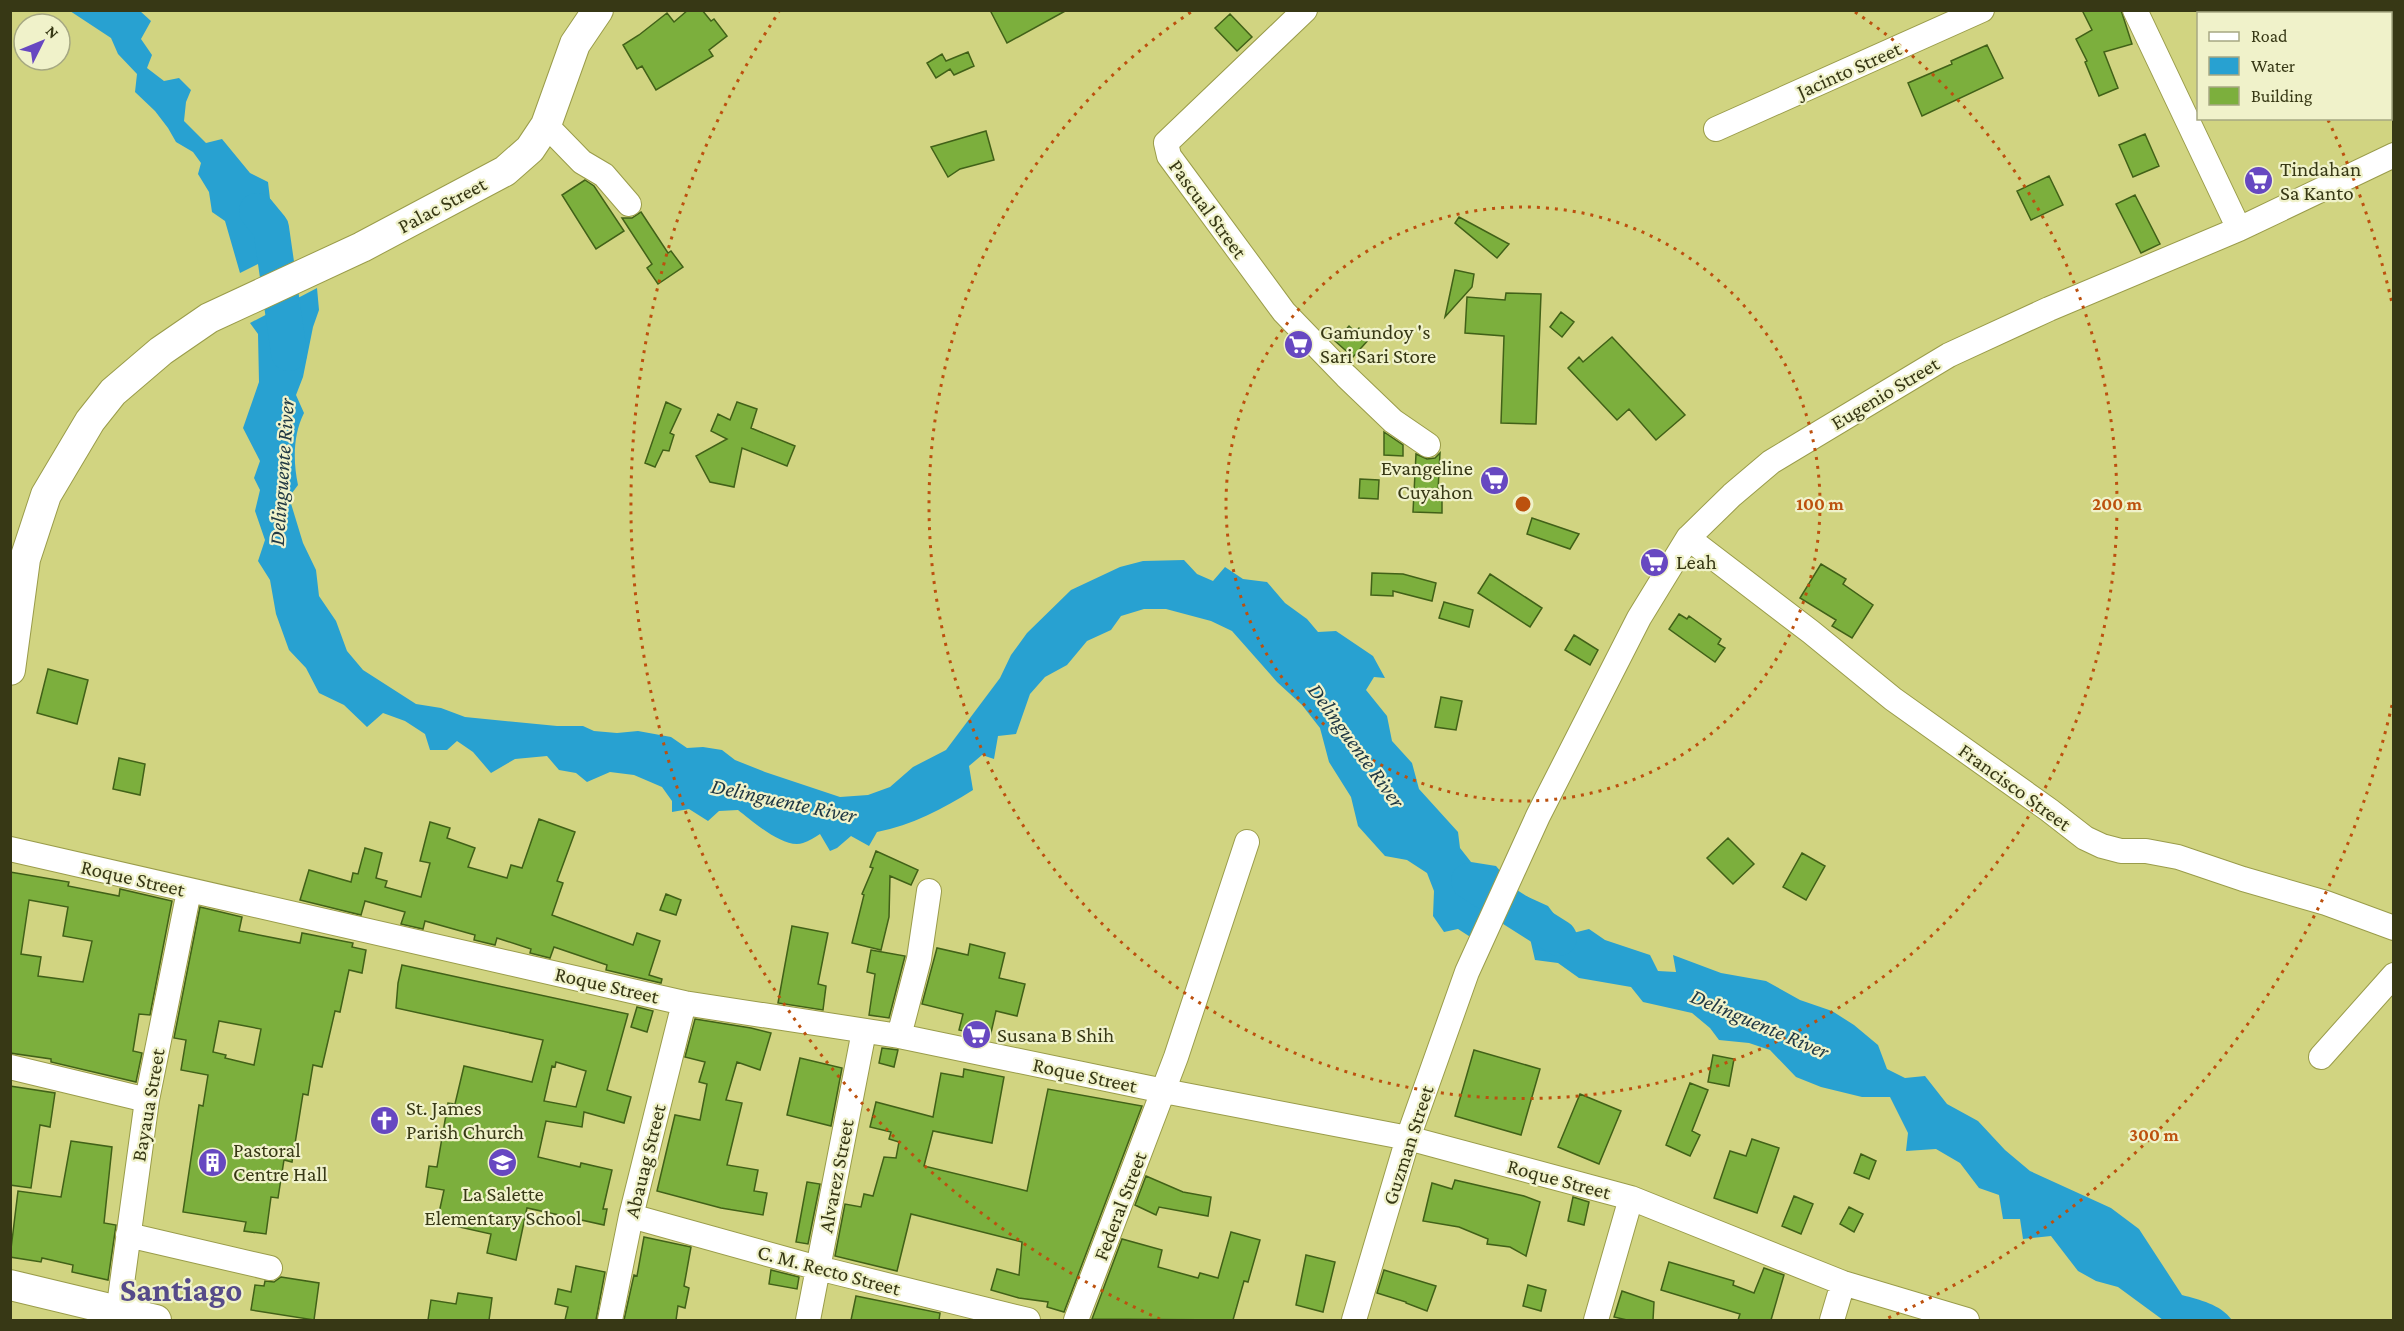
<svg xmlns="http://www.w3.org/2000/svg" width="2404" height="1331" font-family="'Crimson Pro',serif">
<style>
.water{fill:#28a1d1}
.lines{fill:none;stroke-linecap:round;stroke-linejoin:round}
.river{stroke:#28a1d1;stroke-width:36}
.building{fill:#7caf3d;stroke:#416118;stroke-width:1.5;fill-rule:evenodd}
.minor-casing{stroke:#9a9c4a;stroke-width:26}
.major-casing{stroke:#9a9c4a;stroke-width:32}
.minor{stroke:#fff;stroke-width:24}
.major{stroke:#fff;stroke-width:30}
.ring{fill:none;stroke:#bc510e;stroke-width:3;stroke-dasharray:3 6}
.labels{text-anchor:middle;stroke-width:4.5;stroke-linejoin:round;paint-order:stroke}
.street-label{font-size:21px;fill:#373815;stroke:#f0f2ca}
.poi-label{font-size:21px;fill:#373815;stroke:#f0f2ca;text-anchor:start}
.water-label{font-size:22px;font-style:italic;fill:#1f3743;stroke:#f0f2ca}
.town-label{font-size:33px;font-weight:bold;fill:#564b89;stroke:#f0f2ca}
.centre{fill:#bc510e;stroke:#f0f2ca;stroke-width:3}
.ring-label{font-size:18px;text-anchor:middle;font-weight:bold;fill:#bc510e;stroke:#f0f2ca;stroke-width:4.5;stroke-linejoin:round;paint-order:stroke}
</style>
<rect width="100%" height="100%" fill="#d1d481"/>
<path class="water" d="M70,11H140L151,21L141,39L152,55L147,68L164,81L179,78L191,90L186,102L184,121L206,143L222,139L250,173L268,182L270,199L279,213L284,235L290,248L240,273L225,221L212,212L209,192L198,174L201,163L193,152L176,142L168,128L155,111L135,92L137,74L118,54L111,38Z
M317,288L319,310L313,327L303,377L296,395L304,413C293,435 293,461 298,485L289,497L303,543L316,570L319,596L336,621L347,651L363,670L416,704L441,708L465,717L557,726H583L594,731L617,733L638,731L671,737L687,748L703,747L722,750L735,760L765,772L840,797L868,795L890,787L913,767L946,750L1000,678L1011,655L1027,633L1071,590L1120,567L1143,561L1184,560L1197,574L1213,581L1225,567L1243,579L1267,582L1285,603L1307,619L1318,632L1336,631L1373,656L1385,678L1374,677L1366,690L1387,716L1392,741L1412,763L1419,789L1458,832L1460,848L1471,862L1496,866L1513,886L1475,940L1458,929L1444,932L1433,916L1434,891L1427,873L1407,860L1385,856L1358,826L1351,797L1329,762L1320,728L1302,705L1277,682L1232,631L1211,621L1166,609H1144L1121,616L1111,630L1087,641L1067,665L1045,677L1030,694L1016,734L998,736L994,759L982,755L969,766L973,790C943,809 912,825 877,832L869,846L851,836L837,848L830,851L820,834C815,837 809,841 803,843C785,850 752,821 738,810L719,811L708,821L689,809L672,812V801L662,787L634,775L610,772L587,782L576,773L559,770L547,756L515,759L491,773L473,752L457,741L447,750H430L425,734L405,721L383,713L367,727L344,705L319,693L306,668L289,650L276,614L270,580L258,561L265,540L255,511L260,490L254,478L260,461L243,428L259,382L258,334L250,323Z
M1526,896L1548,906L1569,934L1589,929L1605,940L1650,955L1658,971L1676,972L1673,955L1721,973L1766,981L1800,1000L1832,1011L1854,1025L1878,1045L1887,1069L1905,1078L1925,1076L1947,1104L1978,1121L2005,1150L2030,1171L2111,1208L2139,1229L2182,1295C2200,1300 2220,1304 2232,1320H2163L2118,1287L2096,1281L2078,1271L2051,1236L2023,1239L2020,1219H2003L1999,1195L1979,1188L1960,1163L1936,1149L1906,1151L1908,1133L1890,1097H1862L1821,1087L1796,1077L1770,1050L1749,1043L1719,1040L1710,1028L1692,1013L1643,1002L1631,987L1579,978L1558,963L1535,960L1529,934L1514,922Z"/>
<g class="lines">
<path class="river" d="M257,211L271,228L289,353
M1469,881L1559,938"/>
</g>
<path class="building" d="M688,10H702L711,21L714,19L727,36L709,50L713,56L656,90L642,66L637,69L623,45L639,35L667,13L674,22Z
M990,10H1067L1007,43Z
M2082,10H2121L2132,44L2104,52L2118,88L2099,96L2085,62L2087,61L2076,39L2092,30Z
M1230,14L1252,37L1237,51L1215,28Z
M1987,45L2003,78L1922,116L1908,83L1952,64L1951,61Z
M968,52L974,66L954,75L950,69L936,78L927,63L942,54L946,61Z
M986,131L994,160L960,169L948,177L931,147Z
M2145,134L2159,166L2133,177L2119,145Z
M2049,176L2063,205L2031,220L2017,191Z
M585,180L594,186L624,231L596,249L562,195Z
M2135,195L2160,244L2141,253L2116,204Z
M641,212L668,253L671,251L683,267L658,284L647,268L652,264L622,218H632Z
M1459,217L1509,244L1497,258L1455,223Z
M1455,270L1474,274L1472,287L1445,317Z
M1506,293L1541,294L1536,424L1501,423L1504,336L1465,333L1467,297L1505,300Z
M1561,312L1574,322L1562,337L1550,327Z
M1349,326L1355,332L1359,328L1370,338L1353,357L1335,341Z
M1612,337L1685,415L1656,440L1629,409L1617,420L1568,368L1579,357L1583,362Z
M666,402L681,409L670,433L674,435L669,451L663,450L655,467L645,463Z
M737,402L757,409L751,428L795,446L787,466L742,448L734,487L710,482L696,456L727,439L711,431L718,414L730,420Z
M1384,432L1403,445V456L1384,455Z
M1440,453L1438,491H1442V513L1413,512L1416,454L1427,459L1435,458Z
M1360,479L1379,480L1378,499L1359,498Z
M1532,518L1579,534L1570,549L1527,534Z
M1821,564L1846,579L1843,584L1873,605L1852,638L1832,626L1836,620L1800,598Z
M1372,573L1403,574L1436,583L1432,601L1393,591V596L1371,595Z
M1490,574L1542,608L1530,627L1478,593Z
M1444,602L1473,610L1469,627L1439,618Z
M1679,614L1687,619L1689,616L1721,639L1718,644L1725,648L1715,662L1669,629Z
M1574,635L1598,650L1590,665L1565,650Z
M48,669L88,680L77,724L37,713Z
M1441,697L1462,701L1456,730L1435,727Z
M119,758L145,764L140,795L113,789Z
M539,819L575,832L557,881L563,883L552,915L633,945L637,933L660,941L649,975L662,979L661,983L606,970L607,965L554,947L550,958L530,953L531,949L497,938L495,945L474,940L475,935L425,921L423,929L401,924L405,912L365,901L361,915L300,900L309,870L351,882L353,873L358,874L365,848L382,853L376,878L387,881L385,887L421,897L430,863L420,861L430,822L450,828L447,838L475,848L468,867L507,878L511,865L522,868Z
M1728,838L1754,864L1733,884L1707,858Z
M876,851L918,870L911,885L890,876L889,917L881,950L852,943L864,895L862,894L873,868L870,867Z
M1802,853L1825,866L1806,900L1783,887Z
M10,872L69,882L68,886L119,896L120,889L172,901L150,1015L139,1014L133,1051L142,1053L136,1082L51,1062V1059L10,1053ZM29,900L68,907L63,936L92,941L83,982L38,976L41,957L21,954Z
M666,894L681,900L676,915L660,910Z
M200,907L242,917L239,931L300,943L302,933L353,943L352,947L366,950L362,973L349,970L340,1012L335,1011L322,1067L313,1065L308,1095L303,1094L292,1162L284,1160L278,1198L271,1197L266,1234L244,1231L246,1222L183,1212L199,1105L203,1106L208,1075L181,1070L186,1040L174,1038ZM219,1021L261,1029L254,1065L225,1058L226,1055L213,1052Z
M792,926L828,933L818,984L826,986L823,1010L778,1003Z
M970,944L1005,953L999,978L1025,984L1017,1016L996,1011L990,1037L959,1030L963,1014L922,1004L937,948L968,955Z
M871,950L905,956L889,1018L869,1015L875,974L867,972Z
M402,965L628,1014L607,1090L631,1097L624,1123L584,1112L582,1127L546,1121L538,1157L580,1167L581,1163L612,1170L603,1209H607L604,1225L527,1208L516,1260L487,1253L491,1234L437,1222L444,1190L426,1187L429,1166L437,1167L448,1103L455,1104L464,1066L532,1082L543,1040L396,1008L398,983ZM556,1062L586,1071L576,1107L544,1101L552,1066L555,1067Z
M637,1007L653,1011L647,1032L631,1027Z
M695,1019L751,1028L771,1033L760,1070L737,1062L726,1100L742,1103L727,1165L758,1170L754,1191L767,1193L763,1215L721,1208L657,1191L675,1115L700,1120L707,1084L699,1082L705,1062L685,1057Z
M882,1048L898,1050L894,1067L879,1063Z
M1474,1050L1540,1069L1521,1135L1455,1116Z
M1713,1055L1734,1059L1729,1086L1708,1082Z
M800,1058L842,1068L831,1126L787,1115Z
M964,1069L1004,1077L992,1143L933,1131L924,1166L1027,1191L1048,1089L1142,1106L1064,1312L1047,1307L1048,1302L1019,1298L991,1290L997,1269L1019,1275L1022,1242L911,1214L897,1271L835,1256L845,1204L861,1207L864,1194L873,1196L884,1157L896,1158L899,1142L889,1139L891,1132L870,1127L876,1102L933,1117L941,1073L963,1077Z
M1690,1083L1708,1090L1692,1131L1700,1135L1690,1156L1666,1145Z
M10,1086L55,1093L50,1127L40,1125L31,1188L10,1185Z
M1580,1094L1621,1111L1599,1164L1558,1147Z
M1752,1139L1779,1148L1757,1213L1714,1198L1730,1151L1746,1156Z
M71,1141L112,1147L104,1223L116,1225L108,1280L72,1272L73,1265L42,1258L41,1262L10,1257L18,1191L61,1197Z
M1861,1154L1876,1161L1869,1179L1854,1173Z
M1146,1176L1183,1192L1211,1197L1208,1216L1159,1207L1156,1215L1135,1205Z
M1455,1180L1524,1196L1540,1202L1526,1256L1510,1247L1487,1244L1488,1239L1459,1227L1423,1221L1432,1183L1452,1189Z
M807,1182L820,1184L808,1244L796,1242Z
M1794,1196L1813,1204L1801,1234L1782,1226Z
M1573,1197L1589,1202L1584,1225L1568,1221Z
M1849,1207L1863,1214L1854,1232L1840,1224Z
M1231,1232L1260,1240L1248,1282L1244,1281L1233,1320L1092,1319L1122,1239L1162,1250L1158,1267L1198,1278L1200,1273L1218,1278Z
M644,1237L691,1247L684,1286L689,1288L685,1308L678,1306L676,1320H624L634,1275L637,1276Z
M1306,1255L1335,1262L1323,1312L1296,1305Z
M1669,1262L1734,1281L1733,1285L1754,1293L1764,1268L1784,1275L1771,1320H1738L1740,1314L1661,1290Z
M576,1266L605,1272L596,1320H565L568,1307L555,1304L558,1289L571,1292Z
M771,1270L799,1277L797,1289L769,1284Z
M1384,1270L1436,1286L1427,1311L1406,1303V1302L1377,1293Z
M281,1277L319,1283L314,1320L251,1310L255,1285L264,1286L265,1281L274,1282Z
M1528,1285L1546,1290L1541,1311L1523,1306Z
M1622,1291L1654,1302L1653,1320H1627L1614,1317Z
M458,1293L492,1298L489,1320H428L431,1300L456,1304Z
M856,1296L940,1313L939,1320H851Z"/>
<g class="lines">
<defs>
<path id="minor" d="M1305,10L1166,143L1169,156L1284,312L1346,376L1393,421L1428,445
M2135,10L2239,229
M546,125L582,162L604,175L629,204
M1716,129L1982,10
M1688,538L1811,632L1893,699L2049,810L2085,838L2102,846L2121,851H2146L2178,857L2243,879L2326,903L2394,928
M10,849L684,1003L899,1036L1164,1091L1408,1138L1631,1198L1843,1283L1967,1320
M899,1036L919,959L929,891
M2321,1057L2394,975
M10,1067L147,1100
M631,1216L818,1268L1028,1320
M128,1235L270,1268
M117,1320L147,1100L189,891
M610,1320L631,1216L684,1003
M808,1320L864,1031
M1076,1320L1176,1057L1247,842
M1354,1320L1408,1138L1467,972L1538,816L1639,618L1688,538L1732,495L1771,462L1949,355L2049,309L2239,229L2394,155
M1596,1320L1631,1198
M1832,1320L1843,1283"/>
<path id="major" d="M10,670L25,559L46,495L90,421L113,392L161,351L209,318L362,247L505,171L530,149L546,125L575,44L598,10
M10,1285L156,1320"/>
</defs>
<use href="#minor" class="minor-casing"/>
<use href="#major" class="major-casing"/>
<use href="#minor" class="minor"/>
<use href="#major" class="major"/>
</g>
<g class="ring">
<circle cx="1523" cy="504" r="297"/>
<path d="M1855 12A594 594 0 1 1 1191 12"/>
<path d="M2392 705A892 892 0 0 1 1886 1319M1160 1319A892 892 0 0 1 779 12M2328 120A892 892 0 0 1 2392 303"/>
</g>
<defs>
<symbol id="supermarket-disc" viewBox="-11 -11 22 22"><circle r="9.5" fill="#6748c1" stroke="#f0f2ca"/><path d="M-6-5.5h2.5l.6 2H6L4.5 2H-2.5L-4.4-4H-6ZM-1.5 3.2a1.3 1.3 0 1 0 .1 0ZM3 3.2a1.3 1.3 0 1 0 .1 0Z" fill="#fff"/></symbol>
<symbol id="church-disc" viewBox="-11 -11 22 22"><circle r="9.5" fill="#6748c1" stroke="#f0f2ca"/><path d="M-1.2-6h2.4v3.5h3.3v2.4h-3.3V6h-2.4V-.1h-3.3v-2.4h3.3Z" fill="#fff"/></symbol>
<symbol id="building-disc" viewBox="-11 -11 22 22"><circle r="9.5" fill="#6748c1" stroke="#f0f2ca"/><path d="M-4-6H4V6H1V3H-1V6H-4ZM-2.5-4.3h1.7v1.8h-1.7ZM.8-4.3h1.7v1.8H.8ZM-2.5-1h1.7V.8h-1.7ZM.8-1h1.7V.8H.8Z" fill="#fff"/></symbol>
<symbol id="school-disc" viewBox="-11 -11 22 22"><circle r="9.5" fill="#6748c1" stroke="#f0f2ca"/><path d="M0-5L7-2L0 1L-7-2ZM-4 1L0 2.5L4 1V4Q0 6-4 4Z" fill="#fff"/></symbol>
</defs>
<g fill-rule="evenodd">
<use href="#supermarket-disc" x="2242" y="164" width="33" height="33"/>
<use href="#supermarket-disc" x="1282" y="328" width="33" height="33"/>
<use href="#supermarket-disc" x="1478" y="464" width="33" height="33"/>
<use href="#supermarket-disc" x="1638" y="546" width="33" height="33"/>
<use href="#supermarket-disc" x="960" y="1018" width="33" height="33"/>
<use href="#church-disc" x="368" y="1104" width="33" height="33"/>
<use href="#building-disc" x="196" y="1146" width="33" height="33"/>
<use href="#school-disc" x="486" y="1146" width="33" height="33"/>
</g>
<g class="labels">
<g class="street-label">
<text transform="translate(1849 70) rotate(-24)" y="7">Jacinto Street</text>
<text transform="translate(442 205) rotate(-28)" y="7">Palac Street</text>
<text transform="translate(1208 209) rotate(54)" y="7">Pascual Street</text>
<text transform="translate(1885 393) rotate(-31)" y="7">Eugenio Street</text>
<text transform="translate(2015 787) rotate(36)" y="7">Francisco Street</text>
<text transform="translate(133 878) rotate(13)" y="7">Roque Street</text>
<text transform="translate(607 985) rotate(13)" y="7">Roque Street</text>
<text transform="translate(1085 1075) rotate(12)" y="7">Roque Street</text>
<text transform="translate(148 1105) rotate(-80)" y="7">Bayaua Street</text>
<text transform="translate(1408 1145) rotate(-72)" y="7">Guzman Street</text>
<text transform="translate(645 1161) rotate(-76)" y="7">Abauag Street</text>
<text transform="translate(836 1176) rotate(-79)" y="7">Alvarez Street</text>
<text transform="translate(1559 1179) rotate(15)" y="7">Roque Street</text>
<text transform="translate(1120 1206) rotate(-69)" y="7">Federal Street</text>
<text transform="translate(829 1270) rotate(15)" y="7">C. M. Recto Street</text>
</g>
<g class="poi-label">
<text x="2280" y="176">Tindahan<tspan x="2280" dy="24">Sa Kanto</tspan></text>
<text x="1320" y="339">Gamundoy 's<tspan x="1320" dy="24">Sari Sari Store</tspan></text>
<text x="1473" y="475" text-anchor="end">Evangeline<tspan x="1473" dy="24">Cuyahon</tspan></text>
<text x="1676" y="569">Leah</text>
<text x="997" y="1042">Susana B Shih</text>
<text x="406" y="1115">St. James<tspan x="406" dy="24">Parish Church</tspan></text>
<text x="233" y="1157">Pastoral<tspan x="233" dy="24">Centre Hall</tspan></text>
<text x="503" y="1201" text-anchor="middle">La Salette<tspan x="503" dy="24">Elementary School</tspan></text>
</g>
<g class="water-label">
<text transform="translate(281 472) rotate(-86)" y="8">Delinguente River</text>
<text transform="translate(1357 745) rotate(54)" y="8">Delinguente River</text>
<text transform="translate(784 800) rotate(12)" y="8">Delinguente River</text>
<text transform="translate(1760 1023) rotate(23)" y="8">Delinguente River</text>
</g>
<g class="town-label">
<text x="181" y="1301">Santiago</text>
</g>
</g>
<circle cx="1523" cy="504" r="9" class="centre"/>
<g class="ring-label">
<text x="1820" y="510">100 m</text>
<text x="2117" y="510">200 m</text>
<text x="2154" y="1141">300 m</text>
</g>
<rect width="2404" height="1331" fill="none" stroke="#373815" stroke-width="24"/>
<rect x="2197" y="12" width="195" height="108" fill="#f0f2ca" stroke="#a6a882" stroke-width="1.5"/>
<rect x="2209" y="32" width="30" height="9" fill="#ffffff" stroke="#a6a882" stroke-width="1.5"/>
<text x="2251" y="42" font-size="18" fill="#373815">Road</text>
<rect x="2209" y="57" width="30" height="18" fill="#28a1d1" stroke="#a6a882" stroke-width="1.5"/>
<text x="2251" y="72" font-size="18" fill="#373815">Water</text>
<rect x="2209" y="87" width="30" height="18" fill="#7caf3d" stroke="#a6a882" stroke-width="1.5"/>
<text x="2251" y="102" font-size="18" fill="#373815">Building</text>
<g transform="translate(42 42) rotate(47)"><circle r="28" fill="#f0f2ca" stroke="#a6a882" stroke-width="1.5"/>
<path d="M0-4.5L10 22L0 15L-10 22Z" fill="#6748c1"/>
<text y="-9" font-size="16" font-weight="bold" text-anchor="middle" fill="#373815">N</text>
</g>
</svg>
